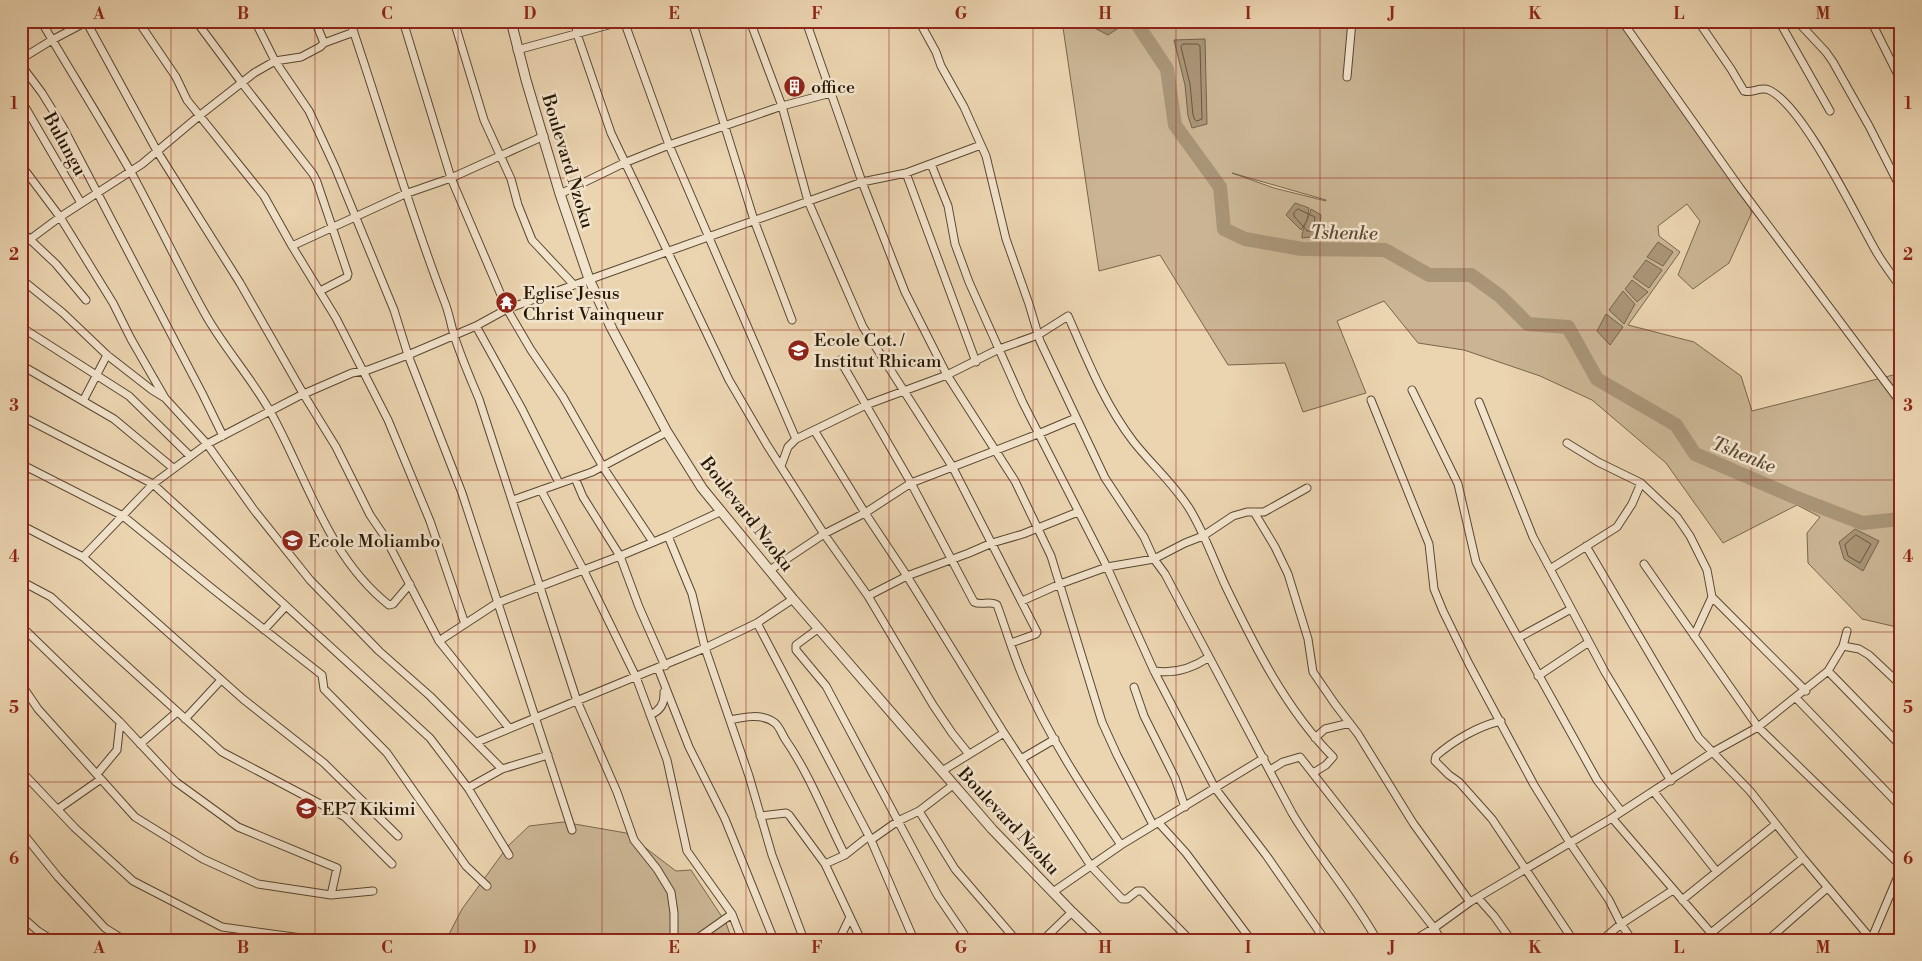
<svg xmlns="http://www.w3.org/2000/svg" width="1922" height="961" font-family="'Libre Bodoni',serif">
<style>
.green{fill:#cab493;stroke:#78664c;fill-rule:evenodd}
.water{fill:#a89476;stroke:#746249}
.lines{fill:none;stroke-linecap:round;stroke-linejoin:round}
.shore{stroke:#68563e;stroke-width:1}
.river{stroke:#a89476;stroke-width:14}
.minor-casing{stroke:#584730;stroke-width:9}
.tertiary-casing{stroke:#584730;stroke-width:11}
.minor{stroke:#f2e3cc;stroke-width:7}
.tertiary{stroke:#f2e3cc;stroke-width:9}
.grid{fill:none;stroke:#8f2418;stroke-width:1;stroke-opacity:0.55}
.labels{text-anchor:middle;stroke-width:5;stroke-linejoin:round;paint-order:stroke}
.poi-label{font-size:18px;fill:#271805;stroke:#f2e3cc;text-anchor:start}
.street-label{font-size:18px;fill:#271805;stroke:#f2e3cc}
.water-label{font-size:19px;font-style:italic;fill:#5b4a32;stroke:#f2e3cc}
.neatline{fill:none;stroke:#8f2418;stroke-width:2}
.grid-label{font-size:16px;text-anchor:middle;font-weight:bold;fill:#8f2418}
</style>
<rect width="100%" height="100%" fill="#ebd4b0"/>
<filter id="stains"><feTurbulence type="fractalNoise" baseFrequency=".004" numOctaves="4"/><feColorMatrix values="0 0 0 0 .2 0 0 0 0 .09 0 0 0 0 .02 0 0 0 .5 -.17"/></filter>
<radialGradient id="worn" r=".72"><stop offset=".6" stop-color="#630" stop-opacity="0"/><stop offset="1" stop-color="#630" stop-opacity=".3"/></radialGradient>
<path class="green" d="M1622,21L1740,188L1752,212L1729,263L1693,289L1678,275L1700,221L1687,204L1658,226L1659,236L1680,252L1628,325L1694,342L1741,376L1752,411L1901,373V628L1862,619L1808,563L1807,533L1820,517L1797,505L1723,543L1666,463L1592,400L1540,376L1464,350L1418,343L1384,301L1337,321L1366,393L1303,412L1285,363L1228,365L1160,255L1099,271L1062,21ZM1232,173L1326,200V201L1274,188Z
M563,822L626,833L676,871L691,870L726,923L732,940H446L462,909L508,846L529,826Z"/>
<path class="water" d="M1081,21H1129L1108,35Z
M1205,39L1207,124L1192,128L1188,116L1185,85L1174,40Z
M1295,203L1309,208L1307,220L1301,230L1286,215Z
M1311,209L1321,215L1319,236L1302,238C1301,230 1309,218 1311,209Z
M1658,242L1673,252L1663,266L1647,257Z
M1646,260L1662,270L1649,288L1633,277Z
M1632,280L1648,292L1637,302L1625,289Z
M1623,291L1635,304L1624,324L1609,310Z
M1606,314L1623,327L1610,345L1597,331Z
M1855,529L1879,541L1863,571L1844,559L1839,542Z"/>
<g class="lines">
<path class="shore" d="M1183,44H1198L1200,46L1202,119L1197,121L1195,120L1193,115L1190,84L1181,47Z
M1298,209L1315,217L1313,231H1307L1294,216V213Z
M1856,535L1871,544L1860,563L1848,556L1845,545Z"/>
<path class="river" d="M1138,21L1139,27L1167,69L1175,125L1220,187L1224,229L1245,239L1302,249L1385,250L1429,275H1471L1500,296L1528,324L1568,327L1597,379L1676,425L1695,454L1792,496L1862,523L1901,519"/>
<defs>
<path id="minor" d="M41,21C71,72 103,123 132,174C157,220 179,267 204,312C223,347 252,378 271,413C307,478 328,557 389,605L393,604L410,584
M86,21L157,151L240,283L304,395L336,447L370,515L385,537L439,641L509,728
M138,21L176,77L187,100L264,196L292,246L336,318L388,420L430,521L465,624
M196,21L242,83L313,174L317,182L348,274L347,277L320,291
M255,21L275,61L309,111L335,167L394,310L408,355L462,493L572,830
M315,21L324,43
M350,21C382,115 409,210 445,303C449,313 451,325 454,335C461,357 470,378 479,399L577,701L617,792L634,840L657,869L671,892L674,913V940
M403,21L451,178L507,309L531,350L563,397L603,467L653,542
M454,21L484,120L511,179L518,205L532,240L574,285
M575,21L577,34L611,133L729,380L767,445L824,534L868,596L933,705L952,733L968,753
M624,21L669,145L796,439
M692,21L754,220L792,320
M750,21L782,106L808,201L863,327L952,466L1037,632L1036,634L1011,643
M919,21L936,52L941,66L964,107L986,156L1006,239L1029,304L1040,341L1105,478L1144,537L1154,559L1165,574L1292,813C1318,857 1352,895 1377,940
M1622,21L1740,188L1901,403
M1698,21L1731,69L1744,91C1752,94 1760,86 1769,90C1804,106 1856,217 1877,253C1884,265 1893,276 1901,288
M1779,21L1830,111
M1797,21L1826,52L1833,62L1869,126L1901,189
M1871,21L1901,81
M808,27L862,182L905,292L947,375L1015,481L1051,556L1102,722L1117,755L1153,825
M517,50L623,21
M21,59L52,40L88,21
M21,65L42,93L63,127L202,393L223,436
M1347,77L1352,21
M21,100L81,203
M931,164L948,206L955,244L969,282L1023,403L1107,567L1154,671L1215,788L1266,855L1325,940
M21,165L60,217L113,303L131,339L165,398
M906,173L976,362
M560,194L624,163L669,145L782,106L831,93
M21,231L56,264L86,300
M21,246L60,217L142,164L199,116L254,73L275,61L301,57L320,47L324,43L354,32
M292,246L405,194L451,178L544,136
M21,279L63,313L107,355L152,390L165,398L207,444L254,510L310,580L379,651L430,696L502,769
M476,326L522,409L559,483
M21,327L129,396L190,456
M840,360L911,483L974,602C981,606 990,600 997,605C1006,629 1013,654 1023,677C1048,736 1085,792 1121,845
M21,365L114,419L173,468
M1412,390L1458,484L1476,562L1597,780L1621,811
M1371,400L1429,544L1434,589L1443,611L1469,664L1534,785L1570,843L1609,900L1621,924L1632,940
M83,401L107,355
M1479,402L1533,537L1605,672L1671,781
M21,416L153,484L430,738L468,788L509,855
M814,430L865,513L907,576L1004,733L1091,866L1122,899H1127L1137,891H1142L1190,940
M1567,443L1598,462L1641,483L1677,517L1690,536L1707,570L1712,597L1806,691
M21,464L123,516L214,590L322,675L324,689L387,753L466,866L487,886
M781,466L788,447L796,439L866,405L947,375L999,349L1038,335L1068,316C1087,359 1104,403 1133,441C1151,464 1173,483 1189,508C1204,532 1214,561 1226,587C1255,647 1286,709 1333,757L1326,765L1313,773
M575,478L583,497L620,556L639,607L665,666
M541,490L583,569L636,677L667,760L687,851L732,914L742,940
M513,500L592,472L667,432
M1254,512L1275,547L1288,574L1308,639L1313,672L1335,704L1358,734L1413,823L1470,902
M21,525L83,557L243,699L324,763L398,836
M668,536L692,594L705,648L749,776L772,855L804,940
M1586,546L1699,738L1750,791L1803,858L1871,939
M83,557L153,484L207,444L299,396L352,373L368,370L408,355L476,326L507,309L862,182L906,173L981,145
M1644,564L1758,727L1901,866
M1550,569L1617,527L1632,504L1641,483
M770,570L824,534L865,513L911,483L1038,434L1076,418
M21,581L51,597L222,752L345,817L392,864
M868,596L907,576L969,553L992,543L1023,534L1078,512
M1022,601L1060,584L1107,567L1154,559L1185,543L1203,536L1233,516L1247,512H1264L1307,488
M757,623L871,840L914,940
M21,626L120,722L176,782L238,827L337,868L331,895
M819,628L796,645V650L826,686L938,896L968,940
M264,630L286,606
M1694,636L1712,597
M1518,638L1571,609
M439,641L497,603L620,556L668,536L722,511
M1843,646L1859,649L1869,655L1901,685
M658,668L689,747L725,819L774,940
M1154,671C1174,674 1193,668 1209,657
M1828,671L1901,746
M1538,676L1589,642
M21,684L38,709L135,817L203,859L258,884L331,895L373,891
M1134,687L1144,716L1175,778L1185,807
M1796,698L1901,807
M650,715C660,711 665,704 664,692
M185,719L221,680
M730,720C743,717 763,713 775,723C779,726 782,734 785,739C810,775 825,816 845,855
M1501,721C1478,726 1453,741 1436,756L1435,761L1449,775L1459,782L1492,819L1573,940
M1315,738L1325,729L1350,723
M477,742L705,648L757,623L793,599
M140,744L177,712
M1021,759L1055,739
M1270,770L1283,762L1300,757L1434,928L1441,940
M21,771L75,828L133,881L222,927L316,940
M942,771L1004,733
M97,774L117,750L120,722
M468,788L502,769L548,755
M1654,792L1717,872
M58,809L101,779
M919,811L955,869L1016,940
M760,816L786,813L789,815L825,864L861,940
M1612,818L1717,940
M1158,822L1186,853L1251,940
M21,831L58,877L105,928L124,940
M871,840L898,821L919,811L953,785
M825,864L845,855L869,836
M1053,892L1121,845L1264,758
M1478,898L1494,916L1511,940
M1682,900L1776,824
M21,916L38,931L52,940
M1711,933L1803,858
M695,940L732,914
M839,940L850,917
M1043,940L1072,912
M1414,940L1434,928L1470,902L1612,818L1713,752L1758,727L1828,671L1843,646L1847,631
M1602,940L1621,924L1673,890
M1768,940L1827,888
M1871,940L1901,869"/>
<path id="tertiary" d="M511,21L526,80L560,194L589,279L612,329L667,432L702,488L793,599L992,829L1072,912L1101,940"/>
</defs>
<use href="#minor" class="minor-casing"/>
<use href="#tertiary" class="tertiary-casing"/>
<use href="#minor" class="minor"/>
<use href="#tertiary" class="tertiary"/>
</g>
<path class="grid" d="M171,21V940M315,21V940M458,21V940M602,21V940M746,21V940M889,21V940M1033,21V940M1176,21V940M1320,21V940M1464,21V940M1607,21V940M1751,21V940M21,178H1901M21,330H1901M21,480H1901M21,632H1901M21,782H1901"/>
<defs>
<symbol id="building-disc" viewBox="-11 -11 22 22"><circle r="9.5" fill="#8f2418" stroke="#f2e3cc"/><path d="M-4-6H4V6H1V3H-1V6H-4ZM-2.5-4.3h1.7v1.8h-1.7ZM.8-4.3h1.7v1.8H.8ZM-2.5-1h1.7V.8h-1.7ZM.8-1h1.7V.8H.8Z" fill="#fff"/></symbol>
<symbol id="temple-disc" viewBox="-11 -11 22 22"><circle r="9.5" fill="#8f2418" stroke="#f2e3cc"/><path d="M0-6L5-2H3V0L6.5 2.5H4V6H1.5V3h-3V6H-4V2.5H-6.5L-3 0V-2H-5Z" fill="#fff"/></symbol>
<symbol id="school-disc" viewBox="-11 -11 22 22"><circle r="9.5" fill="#8f2418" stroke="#f2e3cc"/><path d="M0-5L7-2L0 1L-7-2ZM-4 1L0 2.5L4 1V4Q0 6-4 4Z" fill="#fff"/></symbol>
</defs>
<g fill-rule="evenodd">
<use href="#building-disc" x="782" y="74" width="25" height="25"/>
<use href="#temple-disc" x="494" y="290" width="25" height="25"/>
<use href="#school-disc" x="786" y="338" width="25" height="25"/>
<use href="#school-disc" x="280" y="528" width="25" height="25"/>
<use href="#school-disc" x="294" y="796" width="25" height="25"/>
</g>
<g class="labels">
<g class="poi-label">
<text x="811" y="93">office</text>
<text x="523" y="299">Eglise Jesus<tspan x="523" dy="21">Christ Vainqueur</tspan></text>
<text x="814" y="346">Ecole Cot. /<tspan x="814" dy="21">Institut Rhicam</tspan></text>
<text x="308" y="547">Ecole Moliambo</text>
<text x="322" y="815">EP7 Kikimi</text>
</g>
<g class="street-label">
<text transform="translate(65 144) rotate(61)" y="6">Bulungu</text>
<text transform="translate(568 161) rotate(73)" y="6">Boulevard Nzoku</text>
<text transform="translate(747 514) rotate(52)" y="6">Boulevard Nzoku</text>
<text transform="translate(1009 821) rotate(47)" y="6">Boulevard Nzoku</text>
</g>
<g class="water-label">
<text transform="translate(1344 232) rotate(1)" y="7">Tshenke</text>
<text transform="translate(1744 454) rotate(22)" y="7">Tshenke</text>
</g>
</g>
<rect width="1922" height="961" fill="none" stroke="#ebd4b0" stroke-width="55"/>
<rect x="28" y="28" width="1866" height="906" class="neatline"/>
<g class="grid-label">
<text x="99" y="19">A</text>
<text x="243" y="19">B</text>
<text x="387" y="19">C</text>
<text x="530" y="19">D</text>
<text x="674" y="19">E</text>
<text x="817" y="19">F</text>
<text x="961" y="19">G</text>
<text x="1105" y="19">H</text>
<text x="1248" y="19">I</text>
<text x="1392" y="19">J</text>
<text x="1535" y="19">K</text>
<text x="1679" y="19">L</text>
<text x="1823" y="19">M</text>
<text x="14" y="109">1</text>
<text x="1908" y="109">1</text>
<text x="14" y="260">2</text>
<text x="1908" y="260">2</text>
<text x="14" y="411">3</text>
<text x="1908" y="411">3</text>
<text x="14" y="562">4</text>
<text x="1908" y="562">4</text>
<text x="14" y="713">5</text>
<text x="1908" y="713">5</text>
<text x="14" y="864">6</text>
<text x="1908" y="864">6</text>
<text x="99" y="953">A</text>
<text x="243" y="953">B</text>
<text x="387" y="953">C</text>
<text x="530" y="953">D</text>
<text x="674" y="953">E</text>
<text x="817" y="953">F</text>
<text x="961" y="953">G</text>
<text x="1105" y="953">H</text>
<text x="1248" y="953">I</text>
<text x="1392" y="953">J</text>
<text x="1535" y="953">K</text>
<text x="1679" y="953">L</text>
<text x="1823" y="953">M</text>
</g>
<rect width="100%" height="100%" filter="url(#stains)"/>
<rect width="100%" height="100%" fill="url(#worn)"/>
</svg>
